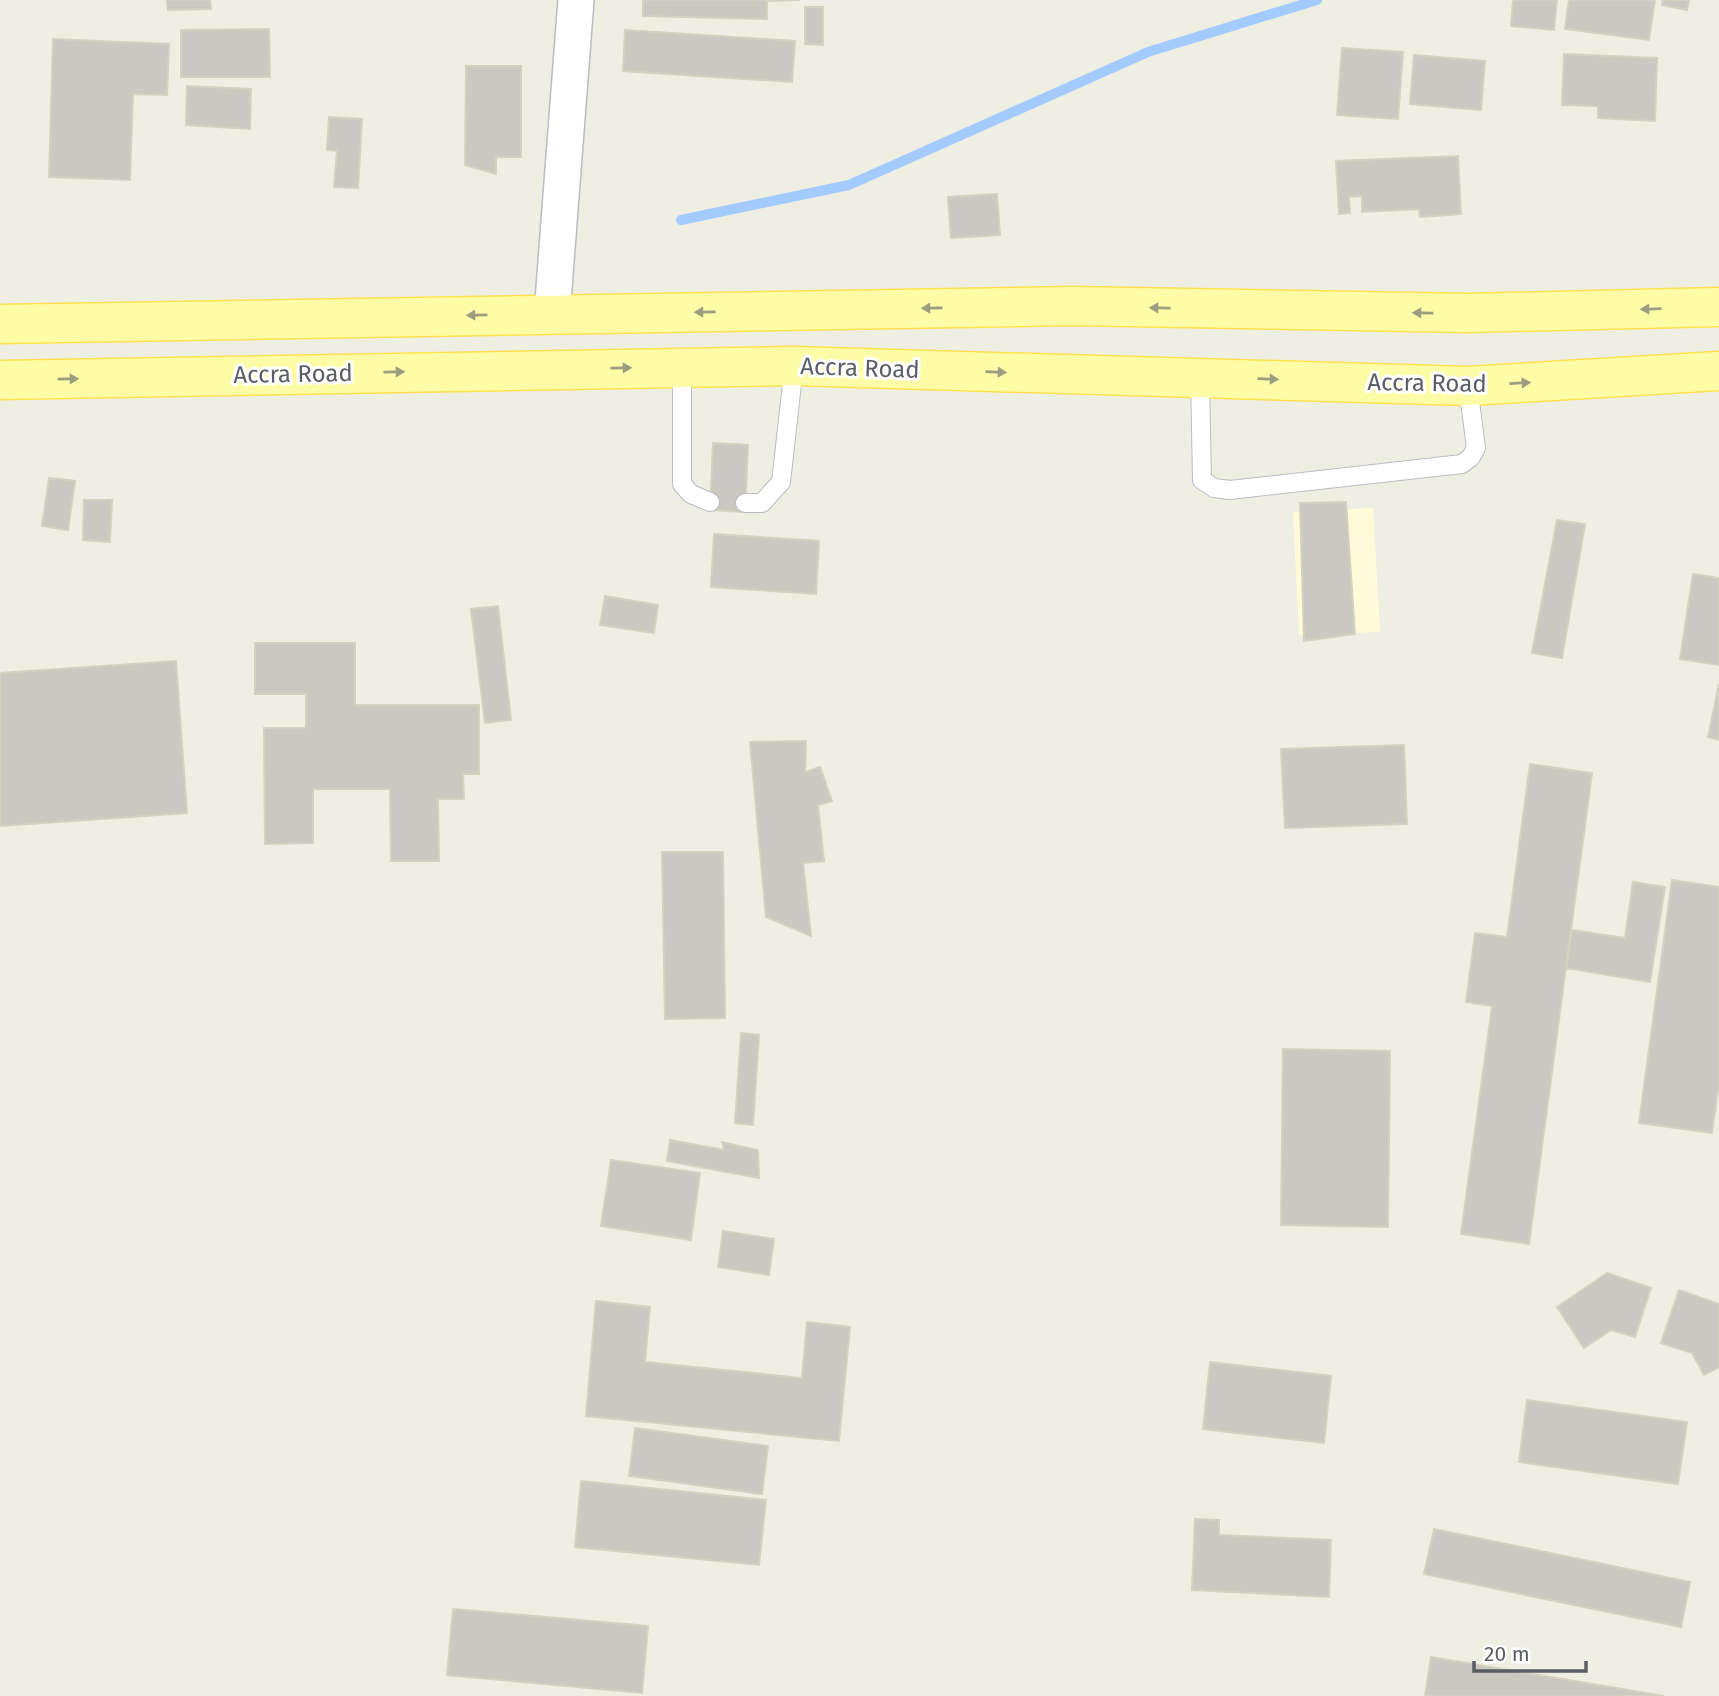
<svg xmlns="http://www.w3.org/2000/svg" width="1719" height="1696" font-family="'Fira Sans',sans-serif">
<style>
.commercial{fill:#fffbd8}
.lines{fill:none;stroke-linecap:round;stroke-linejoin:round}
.stream{stroke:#a3cbff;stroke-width:10}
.building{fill:#cac8c0;stroke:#d4d1c1;stroke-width:2}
.lane-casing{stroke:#bbbcc3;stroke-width:20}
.street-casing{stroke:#bbbcc3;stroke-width:38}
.primary-casing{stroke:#fce24f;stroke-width:41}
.lane{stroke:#fff;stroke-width:18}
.street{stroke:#fff;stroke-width:35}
.primary{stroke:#fffca8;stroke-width:38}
.oneway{fill:#9d9d80}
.labels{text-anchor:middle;stroke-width:6;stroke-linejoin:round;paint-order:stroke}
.street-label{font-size:24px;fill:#5b5e65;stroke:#fff}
</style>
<rect width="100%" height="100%" fill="#efeee3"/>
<path class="commercial" d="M1373,508L1380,632L1299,635L1293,512Z"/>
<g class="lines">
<path class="stream" d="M681,220L849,185L1148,52L1317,0"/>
</g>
<path class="building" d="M167,0H210L211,9L168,10Z
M643,0H800L767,1V19L643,16Z
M1513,0H1557L1554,30L1511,26Z
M1569,0H1655L1649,40L1565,29Z
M1663,0H1689L1687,10L1662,5Z
M805,7H823V45L805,44Z
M269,29L270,77H181V30Z
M625,30L795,41L792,82L623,71Z
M53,39L169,44L167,95L133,94L130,180L49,177Z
M1342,48L1403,52L1398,119L1337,115Z
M1564,54L1657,58L1655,121L1598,118V106L1562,105Z
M1414,55L1485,61L1481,110L1410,104Z
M466,66H521V157H496V174L465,165Z
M187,86L251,89L250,129L186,125Z
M329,117L362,119L358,188L334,187L337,151L327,150Z
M1458,156L1461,214L1420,217L1419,209L1362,212V196L1349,197L1350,213L1339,214L1336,161Z
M997,194L1000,235L951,238L948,197Z
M713,443L748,445L745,512L710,510Z
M49,478L75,481L68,530L42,526Z
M84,500H112L110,542L83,540Z
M1346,502L1355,634L1304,641L1300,503Z
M1557,520L1585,524L1562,658L1532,653Z
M714,534L819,541L816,594L711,587Z
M1693,574L1719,578V665L1680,659Z
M605,596L658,605L654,633L600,625Z
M498,606L511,720L485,723L471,609Z
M255,643H355V705H479V774H463L464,799H438L439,861H391L390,789H313V843L265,844L264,728H306V694H255Z
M176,661L187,813L0,826V673Z
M1719,684V740L1708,737Z
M806,741L805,772L820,767L832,801L818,805L824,861L803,863L811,936L766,917L750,742Z
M1404,745L1407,824L1285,828L1281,749Z
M1530,764L1592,773L1529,1244L1461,1234L1492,1006L1466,1002L1475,933L1507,937Z
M662,852H723L725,1018L665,1019Z
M1672,880L1719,887V1083L1712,1133L1639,1123Z
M1633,882L1665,887L1650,982L1566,968L1572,930L1625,938Z
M741,1033L759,1035L753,1125L735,1123Z
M1283,1049L1390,1051L1388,1227L1281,1225Z
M670,1140L724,1150L722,1142L758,1150L759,1178L667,1161Z
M611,1160L700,1173L691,1240L601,1226Z
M723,1231L774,1239L769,1275L718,1267Z
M1607,1273L1651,1288L1635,1337L1611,1330L1584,1348L1557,1307Z
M1679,1290L1719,1304V1367L1704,1375L1692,1353L1661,1343Z
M596,1301L650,1307L645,1362L802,1378L807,1322L850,1327L839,1441L586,1416Z
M1210,1362L1331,1376L1324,1443L1203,1429Z
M1527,1400L1687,1422L1678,1484L1519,1462Z
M635,1428L768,1446L762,1494L629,1476Z
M581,1481L766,1500L759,1565L575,1547Z
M1195,1519L1219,1520V1535L1331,1540L1329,1597L1192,1590Z
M1434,1529L1690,1582L1681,1627L1424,1574Z
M453,1609L648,1626L642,1693L447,1675Z
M1431,1657L1664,1696H1425Z"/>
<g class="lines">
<defs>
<path id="lane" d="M682,367V484L691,494L710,502
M1200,377L1202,480L1214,488L1230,490L1462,464L1471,457L1476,448L1468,386
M745,503H762L781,482L794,366"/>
<path id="street" d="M552,314L576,0"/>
<path id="primary" d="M0,324L1072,306L1468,313L1719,307
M0,380L794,366L1468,386L1719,371"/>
</defs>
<use href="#lane" class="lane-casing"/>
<use href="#street" class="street-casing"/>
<use href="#primary" class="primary-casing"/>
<use href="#lane" class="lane"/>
<use href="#street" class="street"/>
<use href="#primary" class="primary"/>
</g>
<defs><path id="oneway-solid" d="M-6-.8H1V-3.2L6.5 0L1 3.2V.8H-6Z" transform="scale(1.75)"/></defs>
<g class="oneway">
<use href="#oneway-solid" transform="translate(932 308) rotate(179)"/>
<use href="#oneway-solid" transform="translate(1160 308) rotate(-179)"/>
<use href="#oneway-solid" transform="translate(1651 309) rotate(178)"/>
<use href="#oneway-solid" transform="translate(705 312) rotate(179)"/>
<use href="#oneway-solid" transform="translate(1423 313) rotate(-179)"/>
<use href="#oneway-solid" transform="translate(477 315) rotate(179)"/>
<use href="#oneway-solid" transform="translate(621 368) rotate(-1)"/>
<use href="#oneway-solid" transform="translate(394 372) rotate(-1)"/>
<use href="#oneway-solid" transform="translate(996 372) rotate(2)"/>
<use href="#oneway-solid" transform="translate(68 379) rotate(-1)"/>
<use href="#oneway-solid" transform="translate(1268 379) rotate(2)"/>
<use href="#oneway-solid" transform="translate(1520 383) rotate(-3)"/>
</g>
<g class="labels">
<g class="street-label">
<text transform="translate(860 368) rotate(2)" y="8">Accra Road</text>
<text transform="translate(293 374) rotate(-1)" y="8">Accra Road</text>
<text transform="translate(1427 383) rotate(1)" y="8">Accra Road</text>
</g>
</g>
<path d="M1474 1661v10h112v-10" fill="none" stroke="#5b5e65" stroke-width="3.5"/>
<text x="1484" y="1661" font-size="21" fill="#5b5e65" stroke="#ffffff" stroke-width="5" paint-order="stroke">20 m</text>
</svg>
